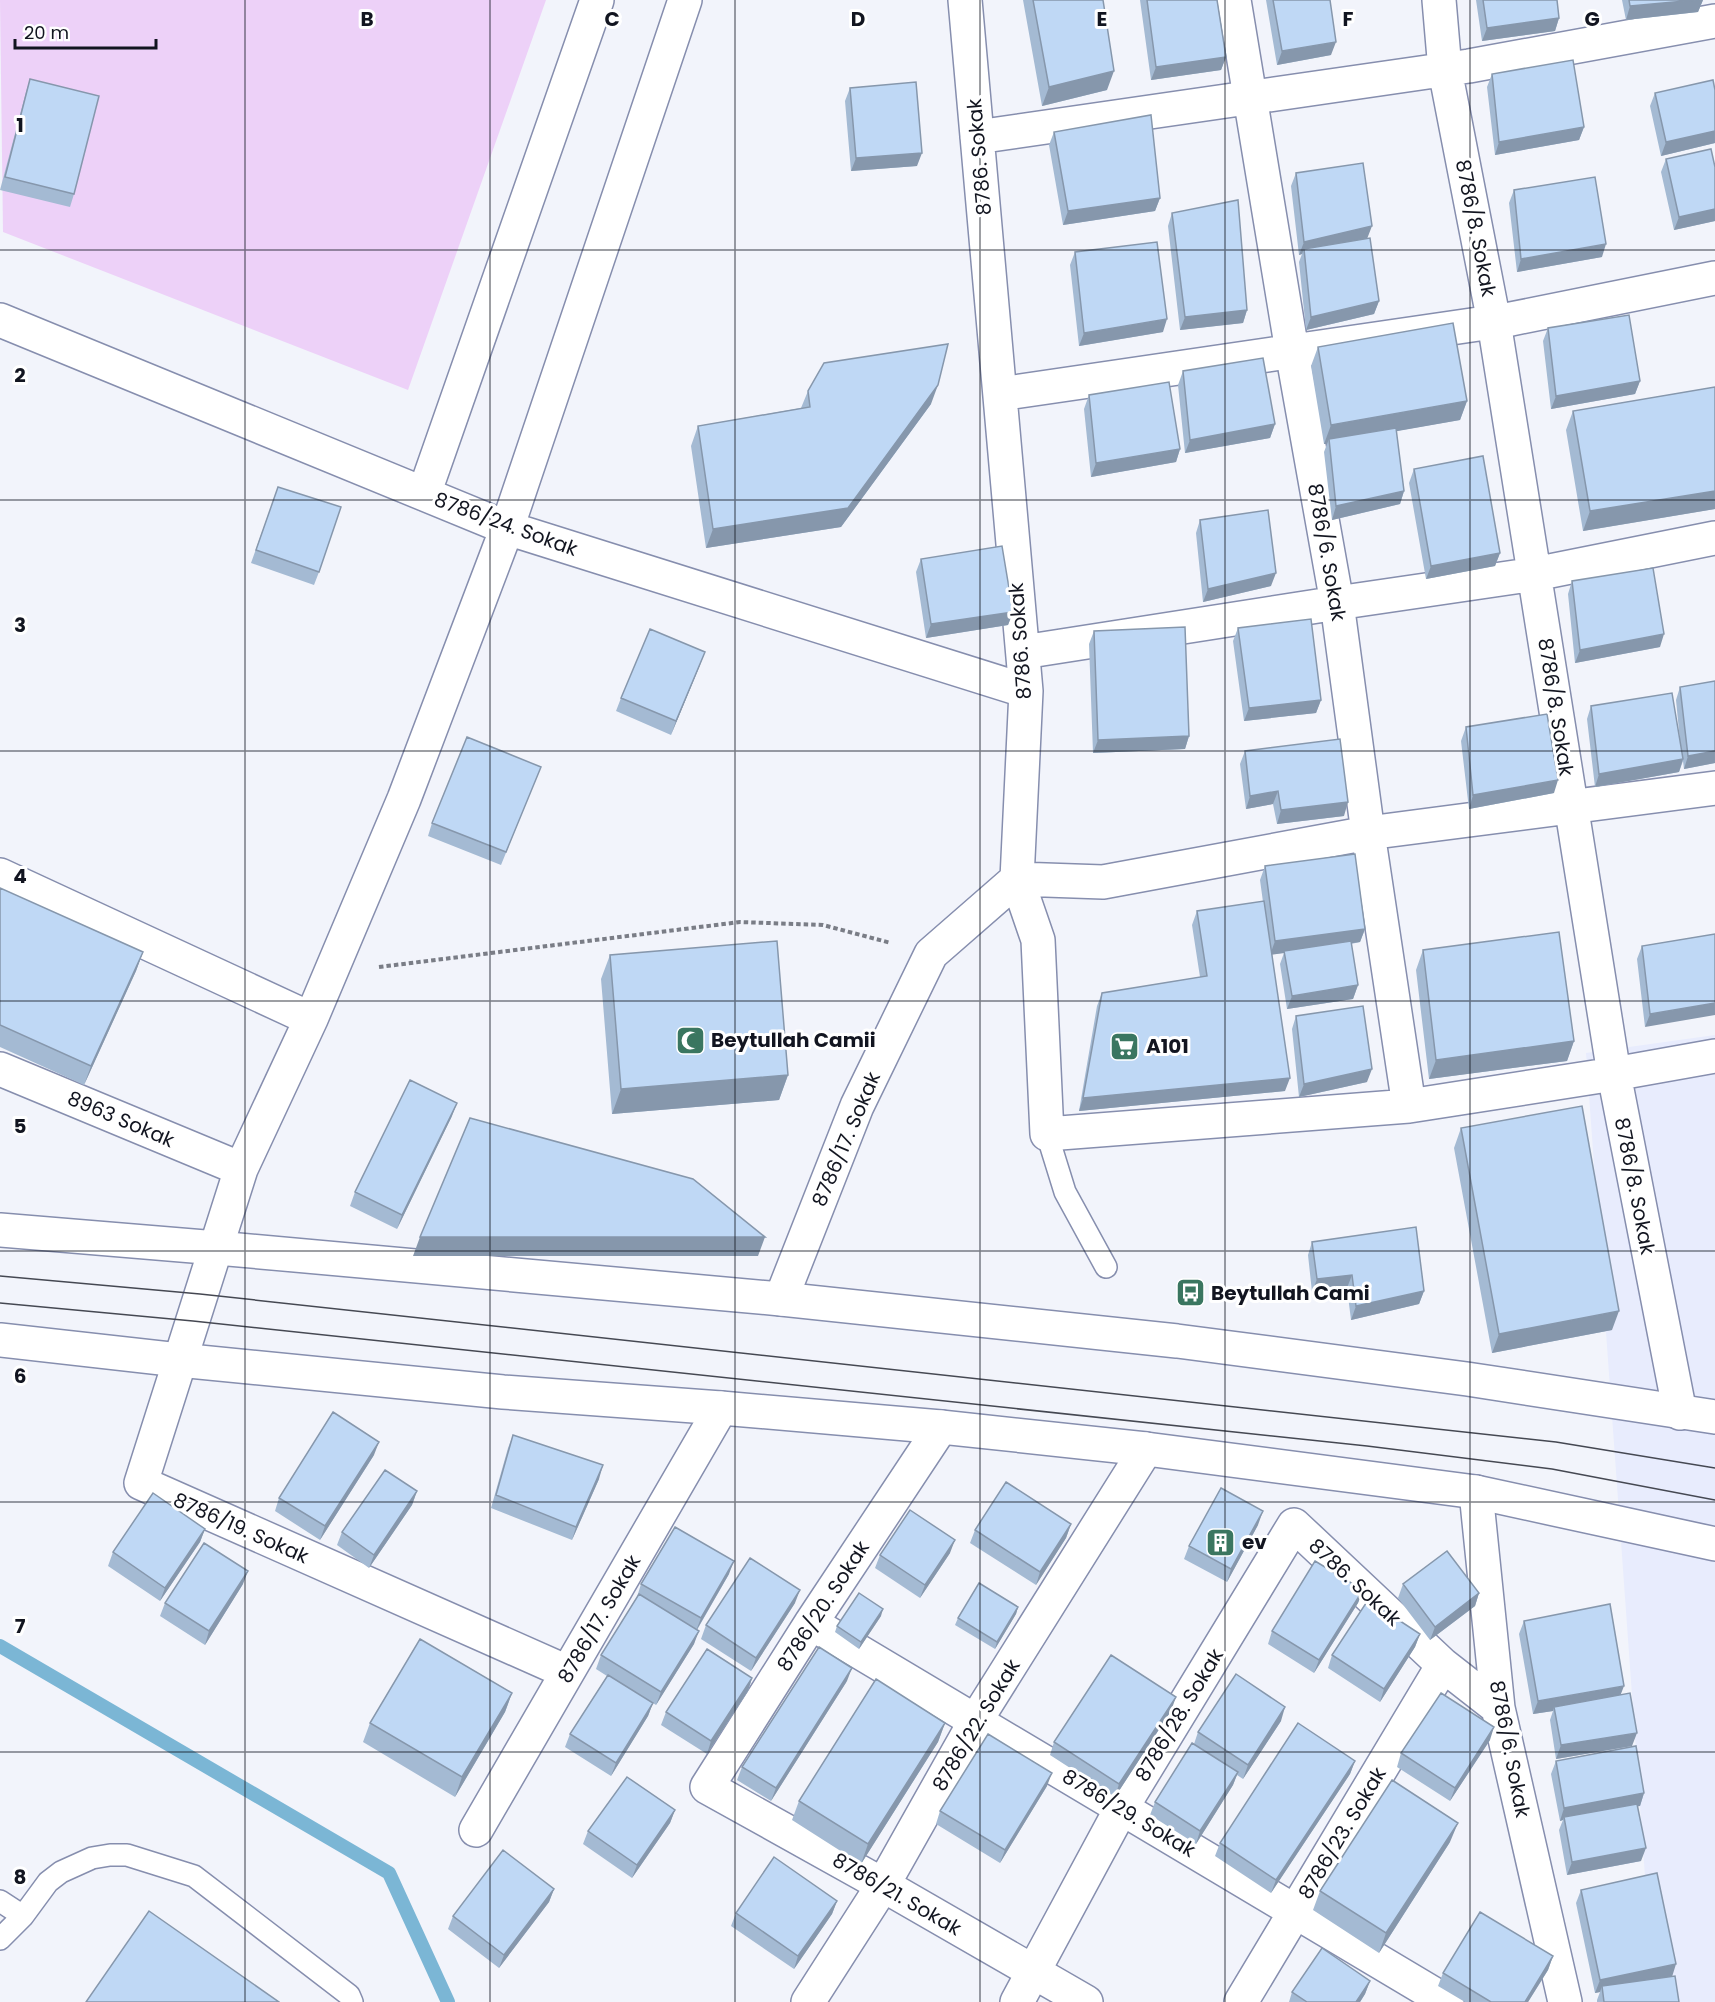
<svg xmlns="http://www.w3.org/2000/svg" width="1715" height="2002" font-family="Poppins,sans-serif">
<style>
.built{fill:#e8ecfd}
.green{fill:#edd1f8}
.lines{fill:none;stroke-linecap:round;stroke-linejoin:round}
.stream{stroke:#7bb6d5;stroke-width:14}
.service-casing{stroke:#868eae;stroke-width:24}
.minor-casing{stroke:#868eae;stroke-width:36}
.tertiary-casing{stroke:#868eae;stroke-width:36}
.path{stroke:#7a7d86;stroke-width:4;stroke-dasharray:4.5 3;stroke-linecap:butt}
.service{stroke:#fff;stroke-width:21}
.minor{stroke:#fff;stroke-width:33}
.tertiary{stroke:#fff;stroke-width:33}
.tram{stroke:#454852;stroke-width:1.5}
.wall{fill:#a4bad3}
.shaded-wall{fill:#8697ac}
.building{fill:#bfd8f5;stroke:#8697ac;stroke-width:1.5}
.grid{fill:none;stroke:#121520;stroke-width:1.5;stroke-opacity:0.55}
.labels{text-anchor:middle;stroke-width:6;stroke-linejoin:round;paint-order:stroke}
.street-label{font-size:20px;fill:#121520;stroke:#fff}
.poi-label{font-size:20px;font-weight:bold;fill:#121520;stroke:#fff;text-anchor:start}
.grid-label{font-size:20px;text-anchor:middle;font-weight:bold;fill:#121520;stroke:#fff;stroke-width:6;stroke-linejoin:round;paint-order:stroke}
</style>
<rect width="100%" height="100%" fill="#f2f4fb"/>
<path class="built" d="M1715,1035V2002H1654L1586,1053Z"/>
<path class="green" d="M0,0H546L408,390L3,232Z"/>
<g class="lines">
<path class="stream" d="M0,1646L389,1873L448,2002"/>
<defs>
<path id="service" d="M1047,1134L1065,1192L1106,1267
M0,1901L23,1916
M0,1939L23,1916L48,1882L61,1872L92,1858L110,1855H127L194,1876L349,1995L352,2002"/>
<path id="minor" d="M965,0L1026,691L1017,879L1038,940L1047,1134L1409,1106L1614,1074L1715,1056
M1234,0L1292,351L1337,603L1368,833L1409,1106
M1439,0L1445,70L1494,322L1614,1074L1680,1413
M977,137L1469,66L1715,21
M0,320L507,528L1026,691
M1000,394L1506,320L1715,278
M424,494L597,0
M1023,652L1337,603L1535,574L1715,538
M0,875L311,1019
M0,1069L241,1169
M781,1299L857,1106L931,954L1017,879L1103,882L1368,833L1715,788
M941,1427L811,1623L707,1787L883,1885L1086,2002
M1476,1492L1498,1708L1565,2002
M811,1623L1447,2002
M567,1672L141,1483L241,1169L311,1019L404,799L507,528L685,0
M476,1830L721,1408
M808,2002L883,1885L976,1720L1146,1449
M1017,2002L1121,1809L1294,1525L1443,1665L1498,1708
M1241,2002L1443,1665"/>
<path id="tertiary" d="M0,1230L217,1248L781,1299L1177,1341L1467,1379L1715,1417
M0,1340L179,1360L503,1392L721,1408L941,1427L1146,1449L1476,1492L1715,1544"/>
</defs>
<use href="#service" class="service-casing"/>
<use href="#minor" class="minor-casing"/>
<use href="#tertiary" class="tertiary-casing"/>
<path class="path" d="M379,967L740,922L823,925L891,943"/>
<use href="#service" class="service"/>
<use href="#minor" class="minor"/>
<use href="#tertiary" class="tertiary"/>
<path class="tram" d="M0,1276L200,1294L1556,1442L1715,1468
M0,1303L193,1321L1367,1446L1552,1469L1715,1500"/>
</g>
<path class="wall" d="M1023,0H1103L1107,90L1042,106Z
M1140,0H1217L1226,57L1221,70L1151,80Z
M1266,0H1330L1331,55L1277,65Z
M1476,0H1557L1559,18L1555,31L1482,41Z
M1622,0H1703L1698,12L1626,20Z
M1492,74L1584,127L1579,140L1495,155L1487,87Z
M30,79L74,194L70,207L0,190L26,92Z
M850,88L917,166L851,171L845,101Z
M1715,90V143L1661,156L1650,106L1655,93Z
M1054,132L1160,198L1155,211L1063,225L1049,145Z
M1666,159L1715,167V221L1674,230L1661,172Z
M1296,173L1367,239L1379,301L1374,314L1306,330L1299,262L1302,254L1299,255L1291,186Z
M1514,190L1602,257L1517,272L1509,203Z
M1172,213L1247,310L1243,323L1180,330L1168,226Z
M1075,252L1163,332L1079,346L1070,265Z
M1548,328L1640,381L1635,394L1551,409L1543,341Z
M1318,347L1467,401L1460,420L1396,431L1404,491L1400,504L1332,520L1324,452L1327,444H1324L1311,366Z
M1183,371L1275,424L1270,438L1185,453L1178,385Z
M1715,387V509L1583,531L1566,430L1573,411Z
M808,391L931,404L841,527L706,548L691,446L698,426L801,408Z
M1089,395L1180,449L1176,462L1091,477L1084,409Z
M1414,469L1500,553L1495,566L1426,579L1409,483Z
M278,487L319,572L314,585L251,563Z
M1200,520L1271,586L1203,602L1196,533Z
M921,559L1013,612L1008,625L926,638L916,572Z
M1572,581L1660,647L1575,663L1568,594Z
M1238,628L1321,700L1316,713L1244,721L1233,641Z
M1094,631L1189,736L1185,749L1093,753L1089,644Z
M700,665L671,735L616,711L621,698Z
M1680,687L1715,763L1684,769L1683,761L1679,772L1595,787L1587,719L1591,706L1680,741L1676,700Z
M1466,727L1554,793L1469,809L1461,741Z
M1245,751L1344,816L1277,824L1273,804L1246,809L1240,764Z
M541,767L501,865L428,836L432,823Z
M1265,866L1365,929L1360,942L1351,944L1358,985L1353,999L1287,1009L1280,964L1284,953L1272,954L1285,1091L1079,1111L1097,1006L1102,993L1200,977L1192,925L1197,911L1263,902L1260,880Z
M0,888L143,952L136,971L84,1085L0,1047Z
M1715,934L1645,1027L1637,959L1642,946Z
M1423,950L1574,1041L1567,1061L1429,1079L1416,970Z
M610,955L788,1075L779,1100L612,1114L601,979Z
M1296,1016L1367,1082L1299,1097L1292,1029Z
M452,1116L397,1229L350,1206L355,1192Z
M1461,1128L1612,1330L1492,1353L1454,1148Z
M1312,1242L1424,1291L1419,1304L1351,1320L1347,1288L1312,1292L1308,1255Z
M513,1435L599,1479L572,1540L491,1508L508,1448Z
M374,1455L320,1540L275,1511L279,1498Z
M417,1491L412,1505L369,1568L337,1545L342,1532Z
M1071,1524L1066,1538L1036,1585L970,1543L975,1530Z
M1258,1525L1227,1582L1184,1559L1189,1546Z
M205,1529L200,1542L160,1601L108,1566L113,1552Z
M950,1553L920,1598L875,1568L880,1555Z
M729,1574L697,1630L694,1644L656,1705L653,1703L648,1716L611,1776L565,1747L570,1734L607,1676L596,1669L601,1655L637,1597L641,1584Z
M243,1584L205,1645L160,1616L165,1603Z
M1403,1584L1479,1593L1475,1606L1430,1640L1398,1598Z
M1363,1590L1358,1603L1314,1673L1268,1644L1272,1631Z
M795,1603L751,1671L701,1639L706,1625Z
M1018,1607L1016,1614L995,1649L955,1625L958,1618Z
M881,1616L859,1649L835,1632L837,1626Z
M1524,1621L1621,1695L1632,1746L1556,1759L1550,1720L1553,1711L1533,1714L1519,1634Z
M1420,1634L1415,1647L1380,1702L1328,1668L1332,1655Z
M752,1678L748,1691L707,1754L661,1725L666,1712Z
M847,1681L771,1801L737,1780L742,1767Z
M512,1693L505,1712L455,1797L363,1742L370,1723Z
M1171,1711L1115,1797L1050,1755L1054,1742Z
M1281,1721L1243,1779L1237,1775L1233,1785L1196,1844L1150,1815L1155,1802L1194,1744L1198,1732Z
M945,1723L938,1742L861,1864L792,1820L799,1801Z
M1490,1740L1450,1801L1397,1767L1401,1753Z
M1355,1761L1350,1774L1271,1893L1215,1856L1220,1843Z
M1556,1761L1644,1793L1640,1806H1638L1641,1861L1567,1875L1559,1830L1563,1820L1560,1821L1551,1774Z
M1047,1786L1000,1863L936,1824L940,1811Z
M675,1810L670,1823L632,1878L583,1844L588,1831Z
M1450,1842L1379,1953L1313,1910L1320,1891Z
M554,1889L549,1902L499,1968L448,1929L453,1916Z
M1581,1890L1672,1976L1679,2002H1597V2000L1600,1992L1595,1993L1576,1903Z
M837,1901L832,1914L794,1969L731,1926L736,1913Z
M1553,1956L1548,1970L1528,2002H1465L1438,1986L1443,1973Z
M1370,1981L1365,1994L1360,2002H1289L1292,1992Z"/>
<path class="shaded-wall" d="M1696,0H1703L1698,12L1626,20L1630,6Z
M1559,18L1555,31L1482,41L1487,28Z
M1336,42L1331,55L1277,65L1282,51Z
M1226,57L1221,70L1151,80L1156,67Z
M1114,71L1107,90L1042,106L1049,87Z
M1584,127L1579,140L1495,155L1499,142Z
M1715,131V143L1661,156L1666,142Z
M922,153L917,166L851,171L856,158Z
M1160,198L1155,211L1063,225L1068,211Z
M1715,209V221L1674,230L1679,217Z
M1372,226L1367,239L1304,249L1302,254L1299,255L1304,242Z
M1606,244L1602,257L1517,272L1521,259Z
M1379,301L1374,314L1306,330L1311,317Z
M1247,310L1243,323L1180,330L1185,317Z
M1167,319L1163,332L1079,346L1084,333Z
M1640,381L1635,394L1551,409L1556,396Z
M938,385L931,404L841,527L706,548L713,529Z
M1467,401L1460,420L1330,443L1329,439L1327,444H1324L1331,425Z
M1275,424L1270,438L1185,453L1190,440Z
M1180,449L1176,462L1091,477L1096,463Z
M1404,491L1400,504L1332,520L1336,506Z
M1715,491V509L1583,531L1590,511Z
M1500,553L1495,566L1426,579L1431,566Z
M1276,573L1271,586L1203,602L1208,589Z
M1013,612L1008,625L926,638L931,624Z
M1664,634L1660,647L1575,663L1580,650Z
M705,652L700,665L671,735L676,721Z
M1321,700L1316,713L1244,721L1249,708Z
M1189,736L1185,749L1093,753L1098,740Z
M1715,751V763L1684,769L1688,756Z
M1683,759L1679,772L1595,787L1599,774Z
M1558,780L1554,793L1469,809L1473,795Z
M1278,791L1273,804L1246,809L1250,796Z
M1348,802L1344,816L1277,824L1281,810Z
M1365,929L1360,942L1270,955L1275,941Z
M143,952L136,971L84,1085L91,1066Z
M1358,985L1353,999L1287,1009L1292,996Z
M1715,1003V1015L1645,1027L1650,1014Z
M1574,1041L1567,1061L1429,1079L1436,1060Z
M1372,1069L1367,1082L1299,1097L1304,1084Z
M788,1075L779,1100L612,1114L621,1089Z
M1290,1078L1285,1091L1079,1111L1083,1098Z
M457,1103L452,1116L397,1229L402,1215Z
M420,1237H765L758,1256H413Z
M1352,1275L1347,1288L1312,1292L1317,1279Z
M1424,1291L1419,1304L1351,1320L1356,1306Z
M1619,1311L1612,1330L1492,1353L1499,1334Z
M379,1442L374,1455L320,1540L325,1526Z
M603,1465L599,1479L572,1540L576,1527Z
M417,1491L412,1505L369,1568L374,1555Z
M1263,1511L1258,1525L1227,1582L1231,1569Z
M1071,1524L1066,1538L1036,1585L1040,1572Z
M205,1529L200,1542L160,1601L165,1588Z
M955,1540L950,1553L920,1598L925,1585Z
M734,1561L729,1574L696,1631L701,1618Z
M248,1571L243,1584L205,1645L209,1631Z
M800,1590L795,1603L751,1671L756,1658Z
M1363,1590L1358,1603L1314,1673L1319,1660Z
M1479,1593L1475,1606L1430,1640L1435,1627Z
M1018,1607L1016,1614L995,1649L997,1642Z
M883,1609L881,1616L859,1649L861,1642Z
M699,1631L694,1644L656,1705L661,1692Z
M1420,1634L1415,1647L1380,1702L1384,1689Z
M852,1668L847,1681L771,1801L776,1788Z
M752,1678L748,1691L707,1754L711,1741Z
M1624,1686L1619,1699L1554,1707L1553,1711L1533,1714L1538,1701Z
M512,1693L505,1712L455,1797L462,1777Z
M1176,1697L1171,1711L1115,1797L1119,1784Z
M653,1703L648,1716L611,1776L616,1763Z
M1285,1707L1281,1721L1243,1779L1248,1765Z
M945,1723L938,1742L861,1864L868,1844Z
M1494,1727L1490,1740L1450,1801L1455,1788Z
M1637,1733L1632,1746L1556,1759L1561,1745Z
M1355,1761L1350,1774L1271,1893L1276,1880Z
M1238,1772L1233,1785L1196,1844L1200,1831Z
M1052,1773L1047,1786L1000,1863L1005,1850Z
M1644,1793L1640,1806L1564,1820V1817L1563,1820L1560,1821L1564,1808Z
M675,1810L670,1823L632,1878L637,1865Z
M1458,1823L1450,1842L1379,1953L1386,1933Z
M1646,1848L1641,1861L1567,1875L1572,1862Z
M554,1889L549,1902L499,1968L504,1955Z
M837,1901L832,1914L794,1969L798,1956Z
M1553,1956L1548,1970L1528,2002H1525Z
M1676,1964L1672,1977L1602,1986L1600,1992L1595,1993L1600,1980Z
M1370,1981L1365,1994L1360,2002H1356Z"/>
<path class="building" d="M1033,0H1103L1114,71L1049,87Z
M1147,0H1217L1226,57L1156,67Z
M1273,0H1330L1336,42L1282,51Z
M1483,0H1557L1559,18L1487,28Z
M1629,0H1696L1630,6Z
M1573,60L1584,127L1499,142L1492,74Z
M30,79L99,96L74,194L5,177Z
M1713,80L1715,90V131L1666,142L1655,93Z
M916,82L922,153L856,158L850,88Z
M1151,115L1160,198L1068,211L1054,132Z
M1711,149L1715,167V209L1679,217L1666,159Z
M1363,163L1372,226L1304,242L1296,173Z
M1595,177L1606,244L1521,259L1514,190Z
M1238,200L1247,310L1185,317L1172,213Z
M1370,238L1379,301L1311,317L1304,249Z
M1157,242L1167,319L1084,333L1075,252Z
M1629,315L1640,381L1556,396L1548,328Z
M1453,323L1467,401L1331,425L1318,347Z
M948,344L938,385L848,508L713,529L698,426L810,407L808,391L824,363Z
M1263,358L1275,424L1190,440L1183,371Z
M1169,382L1180,449L1096,463L1089,395Z
M1715,387V491L1590,511L1573,411Z
M1396,428L1404,491L1336,506L1329,439Z
M1483,456L1500,553L1431,566L1414,469Z
M278,487L341,507L319,572L256,550Z
M1268,510L1276,573L1208,589L1200,520Z
M1002,546L1013,612L931,624L921,559Z
M1653,568L1664,634L1580,650L1572,581Z
M1311,619L1321,700L1249,708L1238,628Z
M1185,627L1189,736L1098,740L1094,631Z
M650,629L705,652L676,721L621,698Z
M1715,681V751L1688,756L1680,687Z
M1672,693L1683,759L1599,774L1591,706Z
M1547,714L1558,780L1473,795L1466,727Z
M467,737L541,767L506,852L432,823Z
M1340,739L1348,802L1281,810L1278,791L1250,796L1245,751Z
M1355,854L1365,929L1275,941L1265,866Z
M0,888L143,952L91,1066L0,1025Z
M1264,901L1290,1078L1083,1098L1102,993L1207,976L1197,911Z
M1559,932L1574,1041L1436,1060L1423,950Z
M1715,934V1003L1650,1014L1642,946Z
M777,941L788,1075L621,1089L610,955Z
M1351,941L1358,985L1292,996L1284,951Z
M1363,1006L1372,1069L1304,1084L1296,1016Z
M410,1080L457,1103L402,1215L355,1192Z
M1582,1106L1619,1311L1499,1334L1461,1128Z
M470,1118L693,1179L765,1237H420Z
M1416,1227L1424,1291L1356,1306L1352,1275L1317,1279L1312,1242Z
M333,1412L379,1442L325,1526L279,1498Z
M513,1435L603,1465L576,1527L496,1495Z
M385,1470L417,1491L374,1555L342,1532Z
M1006,1482L1071,1524L1040,1572L975,1530Z
M1221,1488L1263,1511L1231,1569L1189,1546Z
M153,1493L205,1529L165,1588L113,1552Z
M910,1510L955,1540L925,1585L880,1555Z
M675,1527L734,1561L701,1618L641,1584Z
M204,1543L248,1571L209,1631L165,1603Z
M1447,1551L1479,1593L1435,1627L1403,1584Z
M750,1558L800,1590L756,1658L706,1625Z
M1315,1561L1363,1590L1319,1660L1272,1631Z
M979,1583L1018,1607L997,1642L958,1618Z
M859,1593L883,1609L861,1642L837,1626Z
M639,1594L699,1631L661,1692L601,1655Z
M1368,1600L1420,1634L1384,1689L1332,1655Z
M1610,1604L1624,1686L1538,1701L1524,1621Z
M420,1639L512,1693L462,1777L370,1723Z
M819,1647L852,1668L776,1788L742,1767Z
M707,1649L752,1678L711,1741L666,1712Z
M1111,1655L1176,1697L1119,1784L1054,1742Z
M1236,1674L1285,1707L1248,1765L1198,1732Z
M608,1675L653,1703L616,1763L570,1734Z
M876,1679L945,1723L868,1844L799,1801Z
M1441,1693L1494,1727L1455,1788L1401,1753Z
M1630,1693L1637,1733L1561,1745L1554,1707Z
M1298,1723L1355,1761L1276,1880L1220,1843Z
M988,1734L1052,1773L1005,1850L940,1811Z
M1192,1743L1238,1772L1200,1831L1155,1802Z
M1636,1746L1644,1793L1564,1808L1556,1761Z
M627,1777L675,1810L637,1865L588,1831Z
M1392,1780L1458,1823L1386,1933L1320,1891Z
M1637,1804L1646,1848L1572,1862L1564,1817Z
M503,1850L554,1889L504,1955L453,1916Z
M774,1857L837,1901L798,1956L736,1913Z
M1657,1873L1676,1964L1600,1980L1581,1890Z
M149,1911L279,2002H86Z
M1480,1912L1553,1956L1525,2002H1491L1443,1973Z
M1322,1948L1370,1981L1356,2002H1307L1292,1992Z
M1675,1976L1679,2002H1604L1602,1986Z"/>
<path class="grid" d="M245,0V2002M490,0V2002M735,0V2002M980,0V2002M1225,0V2002M1470,0V2002M0,250H1715M0,500H1715M0,751H1715M0,1001H1715M0,1251H1715M0,1502H1715M0,1752H1715"/>
<defs>
<symbol id="mosque-square" viewBox="-11 -11 22 22"><rect x="-9" y="-9" width="18" height="18" rx="4" fill="#3a7660" stroke="#fff"/><path d="M3.5-4.9A6 6 0 1 0 3.5 4.9A5 5 0 1 1 3.5-4.9Z" fill="#fff"/></symbol>
<symbol id="supermarket-square" viewBox="-11 -11 22 22"><rect x="-9" y="-9" width="18" height="18" rx="4" fill="#3a7660" stroke="#fff"/><path d="M-6-5.5h2.5l.6 2H6L4.5 2H-2.5L-4.4-4H-6ZM-1.5 3.2a1.3 1.3 0 1 0 .1 0ZM3 3.2a1.3 1.3 0 1 0 .1 0Z" fill="#fff"/></symbol>
<symbol id="bus-square" viewBox="-11 -11 22 22"><rect x="-9" y="-9" width="18" height="18" rx="4" fill="#3a7660" stroke="#fff"/><path d="M-5-6H5V4H4V6H2V4H-2V6H-4V4H-5ZM-3.5-4V0h7V-4ZM-3.5 1.2v1.5H-2V1.2ZM2 1.2v1.5H3.5V1.2Z" fill="#fff"/></symbol>
<symbol id="building-square" viewBox="-11 -11 22 22"><rect x="-9" y="-9" width="18" height="18" rx="4" fill="#3a7660" stroke="#fff"/><path d="M-4-6H4V6H1V3H-1V6H-4ZM-2.5-4.3h1.7v1.8h-1.7ZM.8-4.3h1.7v1.8H.8ZM-2.5-1h1.7V.8h-1.7ZM.8-1h1.7V.8H.8Z" fill="#fff"/></symbol>
</defs>
<g fill-rule="evenodd">
<use href="#mosque-square" x="674" y="1024" width="33" height="33"/>
<use href="#supermarket-square" x="1108" y="1030" width="33" height="33"/>
<use href="#bus-square" x="1174" y="1276" width="33" height="33"/>
<use href="#building-square" x="1204" y="1526" width="33" height="33"/>
</g>
<g class="labels">
<g class="street-label">
<text transform="translate(979 157) rotate(-95)" y="7">8786. Sokak</text>
<text transform="translate(1476 228) rotate(79)" y="7">8786/8. Sokak</text>
<text transform="translate(506 524) rotate(20)" y="7">8786/24. Sokak</text>
<text transform="translate(1327 552) rotate(80)" y="7">8786/6. Sokak</text>
<text transform="translate(1020 641) rotate(-94)" y="7">8786. Sokak</text>
<text transform="translate(1556 707) rotate(81)" y="7">8786/8. Sokak</text>
<text transform="translate(121 1119) rotate(23)" y="7">8963 Sokak</text>
<text transform="translate(846 1139) rotate(-67)" y="7">8786/17. Sokak</text>
<text transform="translate(1635 1186) rotate(79)" y="7">8786/8. Sokak</text>
<text transform="translate(241 1528) rotate(24)" y="7">8786/19. Sokak</text>
<text transform="translate(1355 1582) rotate(43)" y="7">8786. Sokak</text>
<text transform="translate(823 1606) rotate(-57)" y="7">8786/20. Sokak</text>
<text transform="translate(599 1619) rotate(-60)" y="7">8786/17. Sokak</text>
<text transform="translate(1179 1715) rotate(-59)" y="7">8786/28. Sokak</text>
<text transform="translate(976 1725) rotate(-59)" y="7">8786/22. Sokak</text>
<text transform="translate(1510 1749) rotate(79)" y="7">8786/6. Sokak</text>
<text transform="translate(1129 1813) rotate(31)" y="7">8786/29. Sokak</text>
<text transform="translate(1342 1833) rotate(-59)" y="7">8786/23. Sokak</text>
<text transform="translate(897 1894) rotate(30)" y="7">8786/21. Sokak</text>
</g>
<g class="poi-label">
<text x="711" y="1047">Beytullah Camii</text>
<text x="1146" y="1053">A101</text>
<text x="1211" y="1300">Beytullah Cami</text>
<text x="1242" y="1549">ev</text>
</g>
</g>
<g class="grid-label">
<text x="367" y="26">B</text>
<text x="612" y="26">C</text>
<text x="858" y="26">D</text>
<text x="1102" y="26">E</text>
<text x="1348" y="26">F</text>
<text x="1592" y="26">G</text>
<text x="20" y="132">1</text>
<text x="20" y="382">2</text>
<text x="20" y="632">3</text>
<text x="20" y="883">4</text>
<text x="20" y="1133">5</text>
<text x="20" y="1383">6</text>
<text x="20" y="1633">7</text>
<text x="20" y="1884">8</text>
</g>
<path d="M15 39v9h141v-9" fill="none" stroke="#121520" stroke-width="3"/>
<text x="24" y="39" font-size="18" fill="#121520" stroke="#ffffff" stroke-width="4.5" paint-order="stroke">20 m</text>
</svg>
